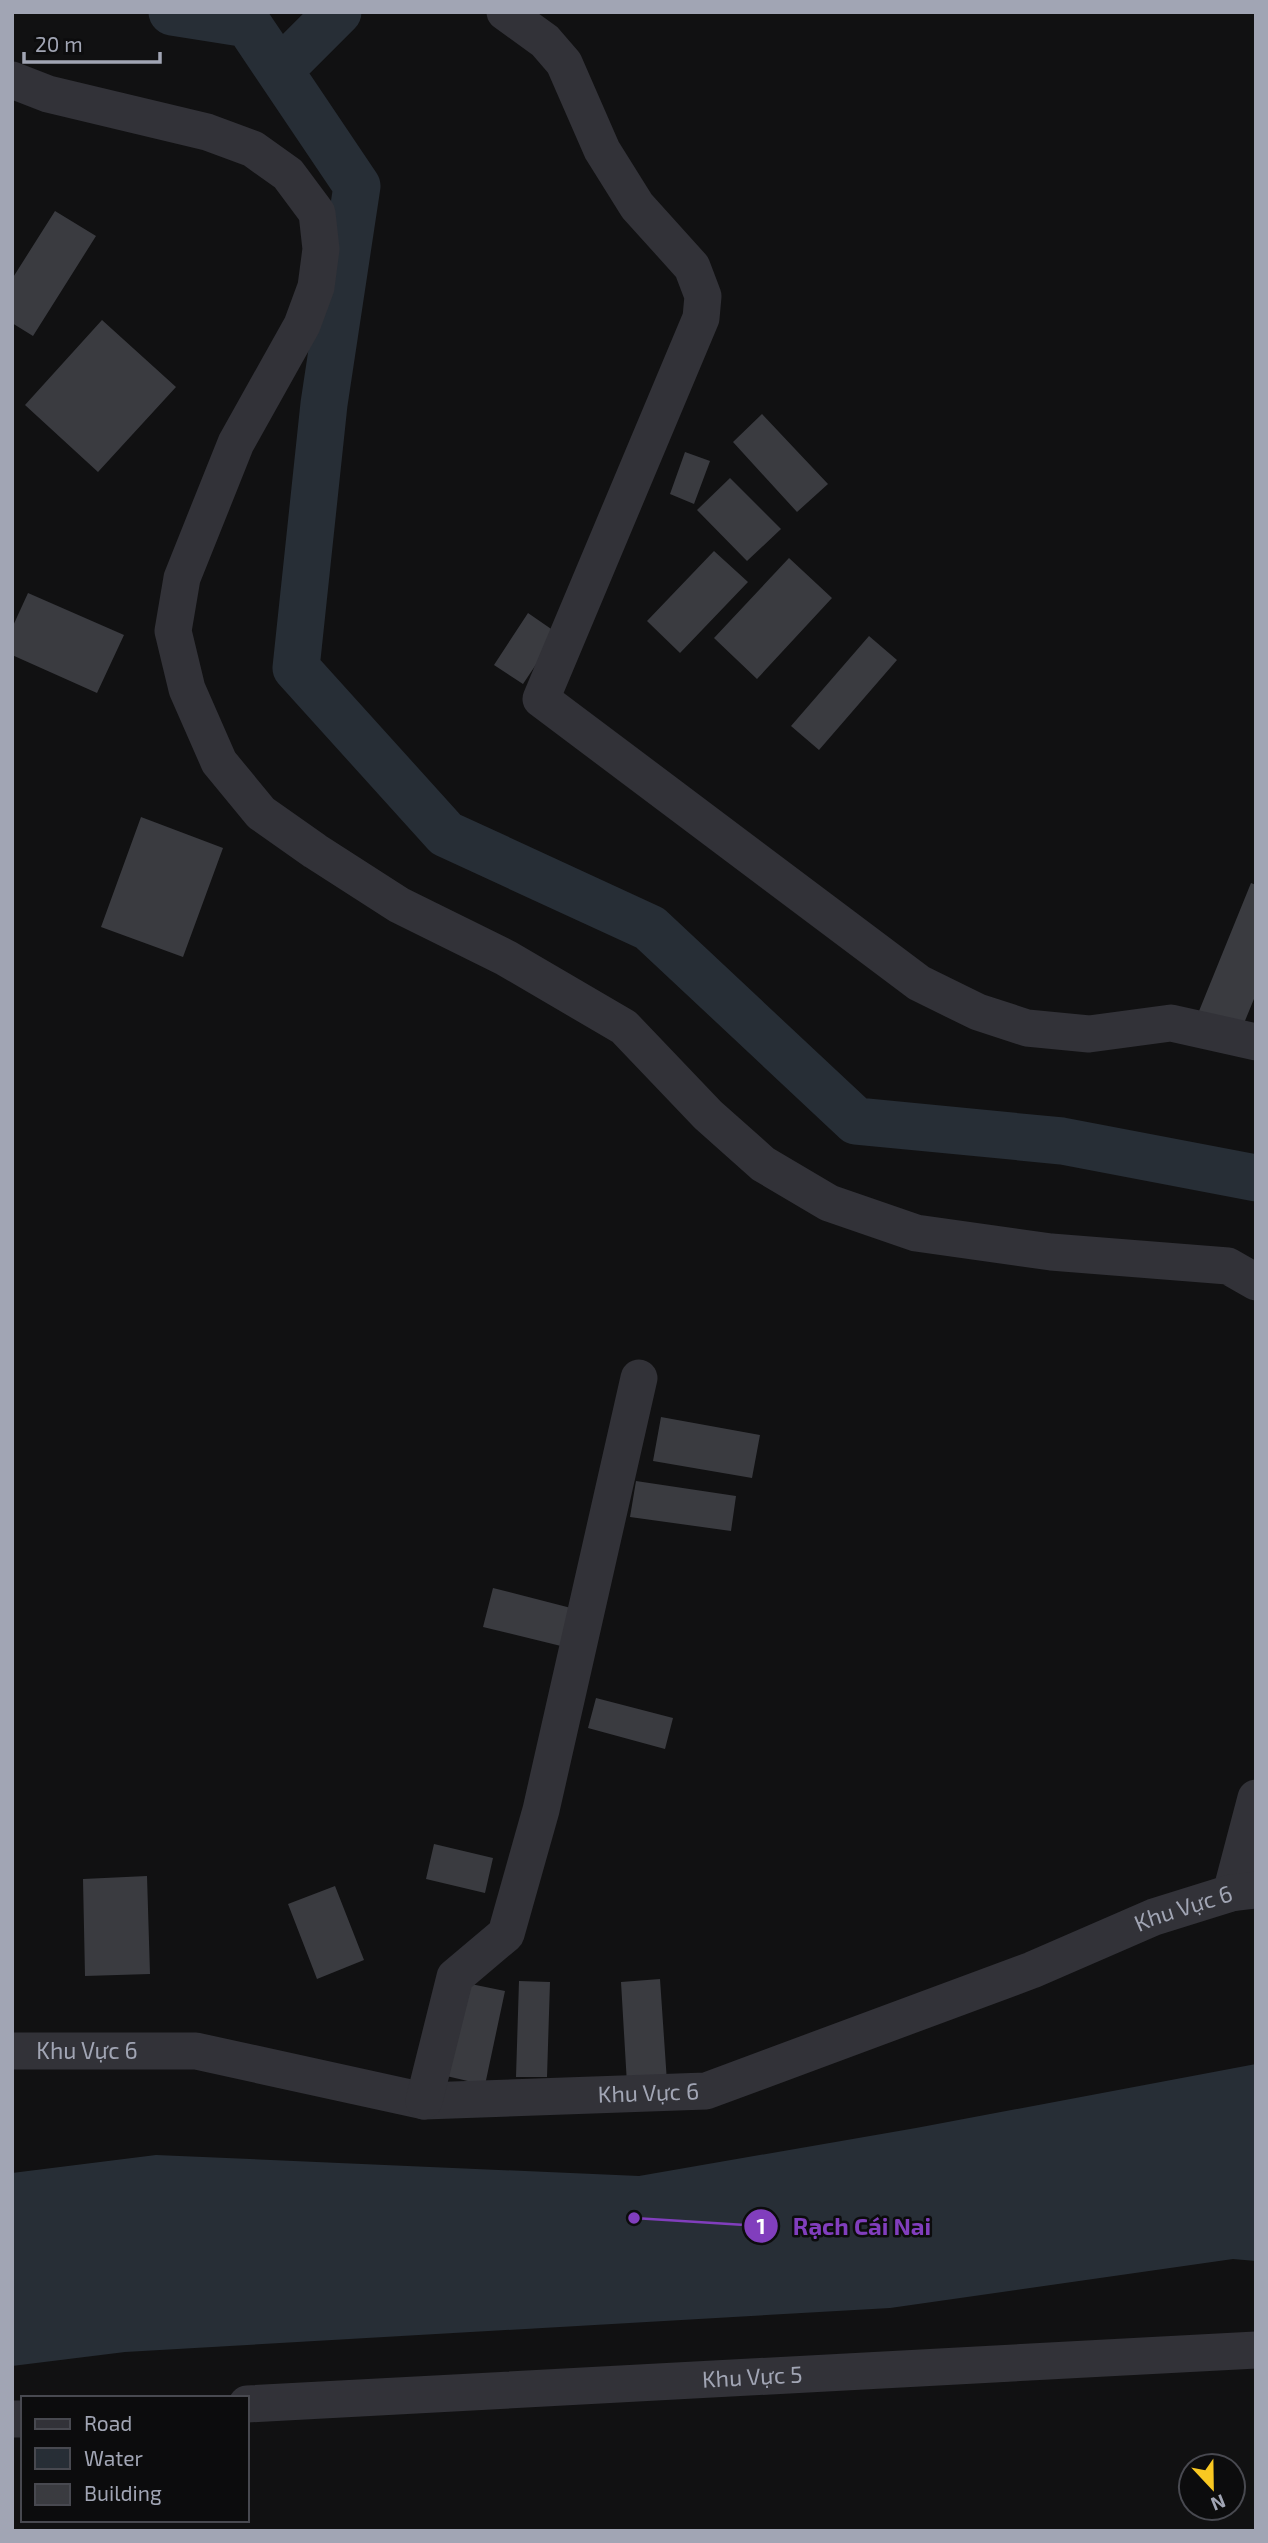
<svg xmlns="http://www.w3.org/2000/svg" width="1268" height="2543" font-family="'Exo 2',sans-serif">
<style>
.water{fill:#272e36}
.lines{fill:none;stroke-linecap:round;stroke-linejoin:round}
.canal{stroke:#272e36;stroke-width:47}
.building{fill:#3a3b40}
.minor{stroke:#323238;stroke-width:37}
.labels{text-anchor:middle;stroke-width:5;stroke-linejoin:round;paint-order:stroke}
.street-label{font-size:23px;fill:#a1a5b4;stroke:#0c0c0d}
.leader{fill:none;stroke:#813ebd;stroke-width:2.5}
.callout-dot{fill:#813ebd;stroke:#0c0c0d;stroke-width:2.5}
.mark-label{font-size:21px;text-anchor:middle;font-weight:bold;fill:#fff}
.callout-label{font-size:24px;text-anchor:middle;font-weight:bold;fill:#813ebd;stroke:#0c0c0d;stroke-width:5;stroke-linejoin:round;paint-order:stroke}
</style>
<rect width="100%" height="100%" fill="#111112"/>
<path class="water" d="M1256,2064V2261L1233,2259L890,2308L125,2352L12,2366V2173L156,2155L639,2176L916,2128Z"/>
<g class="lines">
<path class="canal" d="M172,12L248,24L357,186L324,404L296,668L446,834L650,928L856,1121L1062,1141L1256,1178
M294,56L338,12"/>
</g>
<path class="building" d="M55,211L96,236L33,336L12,323V279Z
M102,320L176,387L98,472L25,405Z
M762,414L828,484L797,512L733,442Z
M685,452L710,461L694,504L670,494Z
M730,478L781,529L747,561L697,510Z
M714,551L748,582L680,653L647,621Z
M789,558L832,598L757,679L714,638Z
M28,593L124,635L97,693L12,655V628Z
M528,613L557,633L523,684L494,665Z
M869,636L897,660L819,750L791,726Z
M141,817L223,848L183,957L101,927Z
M1251,883L1256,885V994L1240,1033L1197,1016Z
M661,1417L760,1435L752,1478L653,1461Z
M636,1481L736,1496L731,1531L630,1517Z
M493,1588L571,1608L561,1646L483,1627Z
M596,1698L673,1718L665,1749L588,1728Z
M434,1844L493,1858L485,1893L426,1879Z
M147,1876L150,1974L85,1976L83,1879Z
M335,1886L364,1960L317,1979L288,1904Z
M660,1979L667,2082L627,2084L621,1982Z
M519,1981L550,1982L547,2077H516Z
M461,1982L505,1991L485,2085L442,2075Z"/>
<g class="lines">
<g class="minor">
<path d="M505,12L545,41L564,63L602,150L637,206L692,267L703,296L701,318L541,699L919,983L978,1012L1027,1028L1089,1034L1171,1023L1256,1042"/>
<path d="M12,80L48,94L207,132L253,149L288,174L317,213L321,249L316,287L302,325L236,443L182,578L173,631L187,689L219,762L261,813L315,851L399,905L506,958L624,1027L708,1115L763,1164L829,1203L916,1233L1051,1252L1228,1266L1256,1282"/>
<path d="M1231,1893L1256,1798"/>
<path id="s1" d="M12,2051H196L424,2101L706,2091L1032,1970L1154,1917L1231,1893L1256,1890"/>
<path d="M424,2101L455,1977L506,1934L541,1810L639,1378"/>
<path id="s2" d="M247,2404L1256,2350"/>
<path d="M12,2419H23"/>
</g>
</g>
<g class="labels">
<g class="street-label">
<text dy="8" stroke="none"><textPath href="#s1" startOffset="1211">Khu Vực 6</textPath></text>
<text dy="8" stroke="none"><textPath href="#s1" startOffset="75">Khu Vực 6</textPath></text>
<text dy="8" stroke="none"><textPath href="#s1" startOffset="642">Khu Vực 6</textPath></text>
<text dy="8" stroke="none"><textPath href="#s2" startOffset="506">Khu Vực 5</textPath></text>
</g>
</g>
<path class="leader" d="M634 2218L761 2226"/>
<g class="callout-dot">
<circle cx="634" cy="2218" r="7"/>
<circle cx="761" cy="2226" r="18"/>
</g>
<g class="mark-label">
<text x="761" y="2234">1</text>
</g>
<g class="callout-label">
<text x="862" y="2235">Rạch Cái Nai</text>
</g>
<rect width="1268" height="2543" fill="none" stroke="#a1a5b4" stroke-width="28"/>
<rect x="21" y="2396" width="228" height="126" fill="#0c0c0d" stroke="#484950" stroke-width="2"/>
<rect x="35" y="2419" width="35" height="10" fill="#323238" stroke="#484950" stroke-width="2"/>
<text x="84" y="2431" font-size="21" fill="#a1a5b4">Road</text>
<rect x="35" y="2448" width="35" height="21" fill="#272e36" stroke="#484950" stroke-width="2"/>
<text x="84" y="2466" font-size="21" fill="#a1a5b4">Water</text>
<rect x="35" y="2484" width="35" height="21" fill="#3a3b40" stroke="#484950" stroke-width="2"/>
<text x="84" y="2501" font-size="21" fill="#a1a5b4">Building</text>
<g transform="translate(1212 2487) rotate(158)"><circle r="33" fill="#0c0c0d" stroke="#484950" stroke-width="2"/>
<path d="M0-5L12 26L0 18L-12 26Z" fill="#f9c822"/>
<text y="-10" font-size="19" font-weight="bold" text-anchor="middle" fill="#a1a5b4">N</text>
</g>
<path d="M24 52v10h136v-10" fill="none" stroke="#a1a5b4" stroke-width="3.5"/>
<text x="35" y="52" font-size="21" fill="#a1a5b4" stroke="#0c0c0d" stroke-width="5" paint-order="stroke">20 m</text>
</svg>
